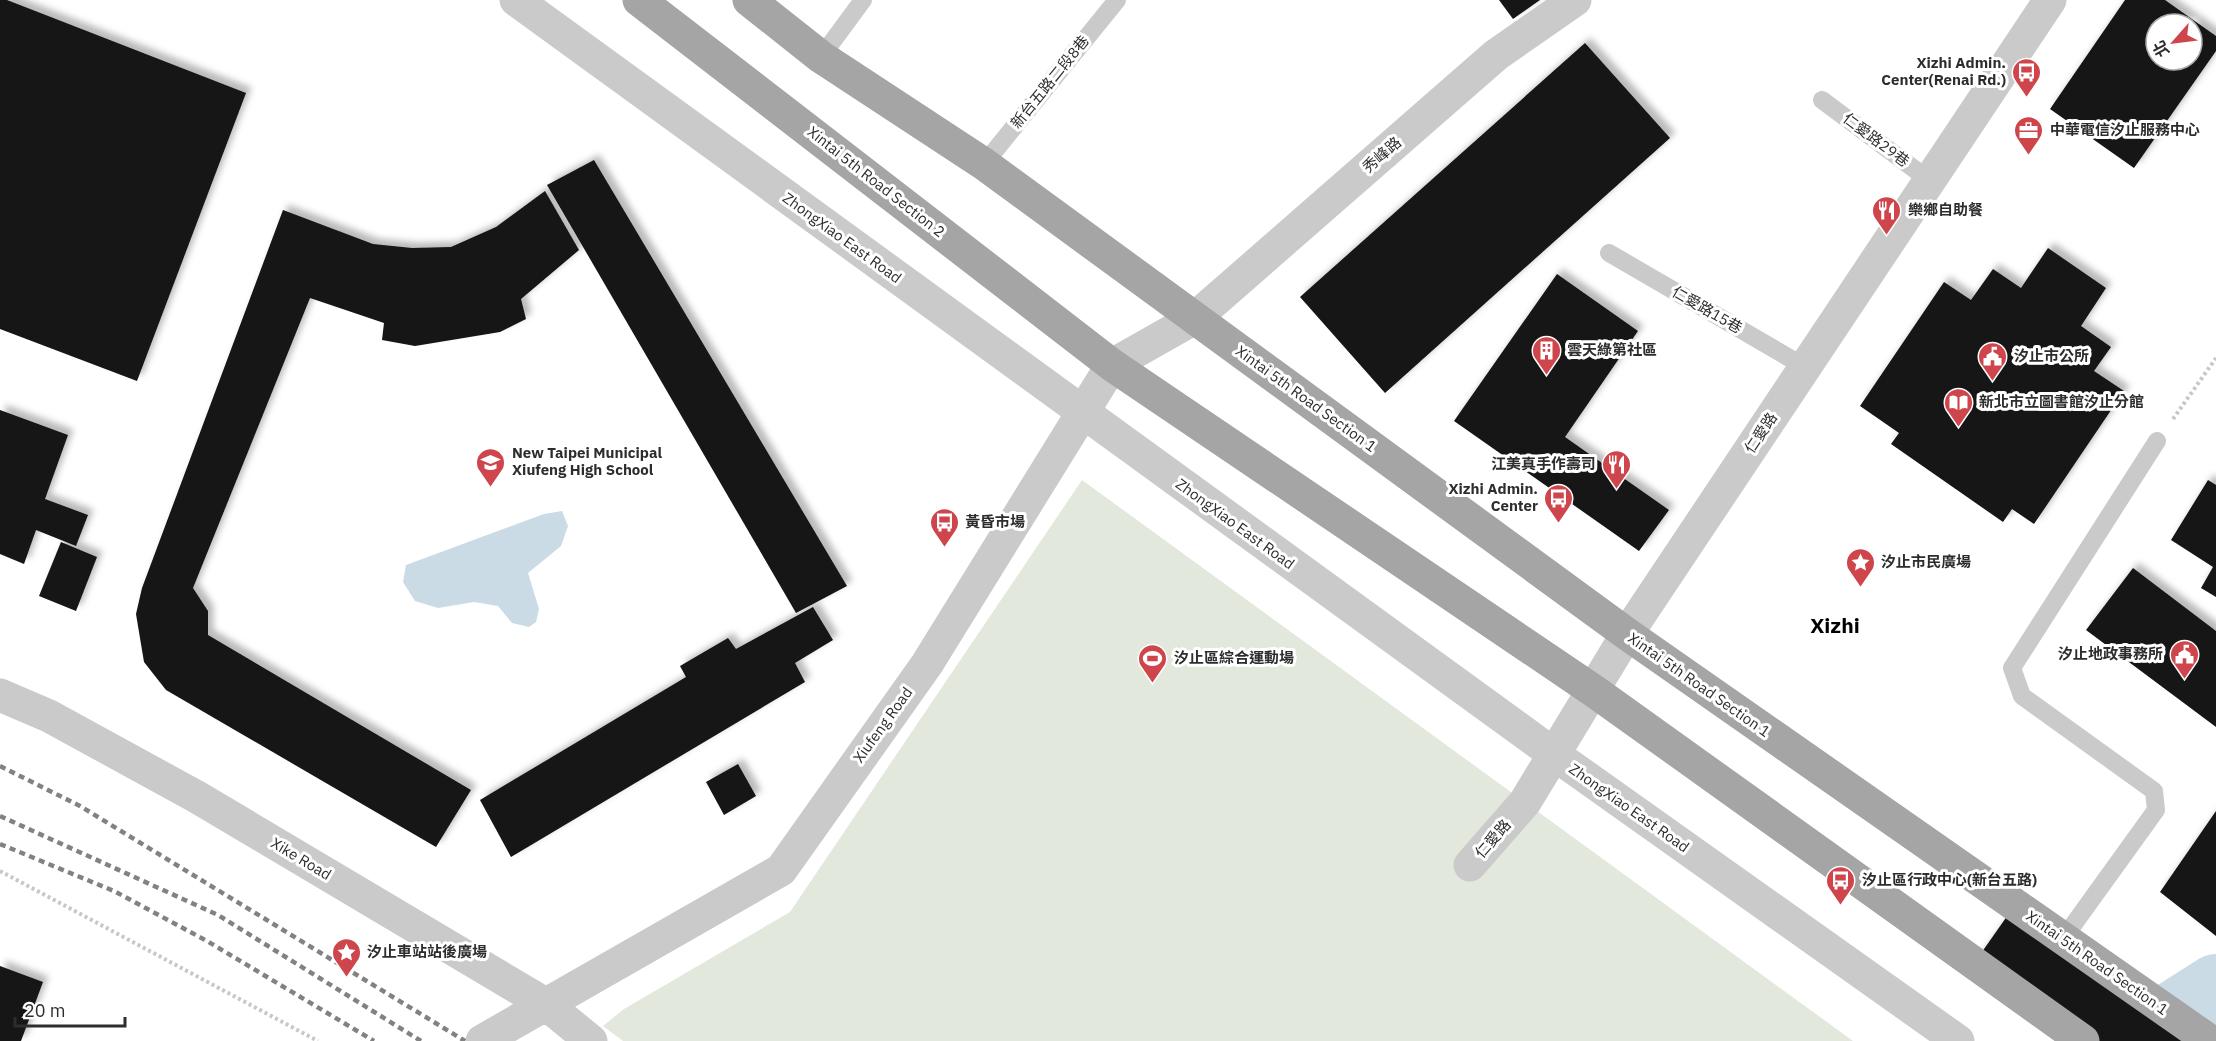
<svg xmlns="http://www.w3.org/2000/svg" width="2216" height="1041" font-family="'IBM Plex Sans','Noto Sans TC',sans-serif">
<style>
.green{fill:#e2e8dc}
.water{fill:#cadbe6}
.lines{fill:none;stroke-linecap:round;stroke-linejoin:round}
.river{stroke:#cadbe6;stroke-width:66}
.building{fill:#141414;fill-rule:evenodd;filter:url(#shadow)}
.path{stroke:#c7c7c7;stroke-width:4;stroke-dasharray:3 3;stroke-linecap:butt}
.service{stroke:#cacaca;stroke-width:18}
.minor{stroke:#cacaca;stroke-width:33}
.primary{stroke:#a5a5a5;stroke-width:33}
.rail{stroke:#828282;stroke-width:4.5;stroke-dasharray:6 4.5;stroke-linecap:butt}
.labels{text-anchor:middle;stroke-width:6;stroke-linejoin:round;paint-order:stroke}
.poi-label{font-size:15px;font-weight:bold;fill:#2d2d2d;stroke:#fff;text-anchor:start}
.street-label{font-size:15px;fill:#2d2d2d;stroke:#fff}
.district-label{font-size:21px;font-weight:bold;fill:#000;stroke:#fff}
</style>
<defs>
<filter id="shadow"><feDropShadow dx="5.5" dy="-5.5" stdDeviation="3" flood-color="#0004"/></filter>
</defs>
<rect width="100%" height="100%" fill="#fff"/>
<path class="green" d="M1082,480L1853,1041H623L603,1026L624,1009L790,912Z"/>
<path class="water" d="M562,511L568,526L561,546L528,573L539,609L536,622L529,627L512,623L498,606L474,602L438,608L415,601L403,582L406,565L544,514Z"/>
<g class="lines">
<path class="river" d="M2131,1041L2216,987"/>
</g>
<path class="building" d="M0,0H7L246,93L137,381L0,329Z
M1499,0H1540L1513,19Z
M2125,0H2165L2216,36V51L2134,168L2050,109ZM2156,24H2192V60H2156Z
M1585,43L1670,138L1385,393L1300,297Z
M594,160L847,586L796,613L547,185Z
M545,191L579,250L521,299L526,319L500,332L415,346L382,340L384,323L310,298L193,588L208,611V635L471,790L436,847L166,690L144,662L136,614L142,588L283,210L373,244L412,248L451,247L496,227Z
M2048,248L2106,288L2081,326L2111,347L2094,371L2124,391L2034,524L2012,509L2003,522L1891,444L1899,433L1860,406L1944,282L1971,300L1993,269L2021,288Z
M1557,274L1638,331L1565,437L1669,510L1639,551L1454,421Z
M0,410L68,435L45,499L88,515L76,546L36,530L24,564L0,554Z
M2208,480L2216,485V597L2201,588L2213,567L2171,540Z
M61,542L97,557L76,611L39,596Z
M2133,568L2216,631V727L2086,630Z
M813,607L833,640L795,663L805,682L511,857L480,800L686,677L680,666L728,638L736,649Z
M738,764L756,796L724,815L706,782Z
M2216,811V936L2160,892Z
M2010,912L2192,1041H2094L1977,959Z
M0,966L43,982L21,1041H0Z"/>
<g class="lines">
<path class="path" d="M2173,419L2216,358
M0,871L318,1041"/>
<path class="service" d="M821,57L863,0
M1822,100L1929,180
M984,164L1117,0
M1609,253L1805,367
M2063,939L2156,810L2154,791L2022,696L2012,668L2157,441"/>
<path class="minor" d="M516,0L1555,755L1958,1041
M0,695L49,716L197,797L547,1005L591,1041
M1470,865L1525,802L1627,634L2050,0
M482,1041L781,870L927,664L1112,365L1195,318L1496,55L1575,0"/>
<path class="primary" d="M639,0L1112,365L1594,691L2083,1041
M749,0L821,57L984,164L1627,634L2210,1041"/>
<path class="rail" d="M0,766L80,806L465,1041
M0,816L218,915L421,1041
M0,844L114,891L207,941L374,1041"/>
</g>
<defs>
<symbol id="bus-pin" viewBox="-11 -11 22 30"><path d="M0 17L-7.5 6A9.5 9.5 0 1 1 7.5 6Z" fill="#ce454c" stroke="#fff"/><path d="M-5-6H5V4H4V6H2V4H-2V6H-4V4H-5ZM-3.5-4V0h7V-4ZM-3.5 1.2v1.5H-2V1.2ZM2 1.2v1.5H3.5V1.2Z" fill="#fff"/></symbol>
<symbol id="office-pin" viewBox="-11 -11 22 30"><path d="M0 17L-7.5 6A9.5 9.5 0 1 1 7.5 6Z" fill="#ce454c" stroke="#fff"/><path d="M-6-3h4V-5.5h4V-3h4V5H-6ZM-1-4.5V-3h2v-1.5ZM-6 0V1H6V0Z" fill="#fff"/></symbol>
<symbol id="restaurant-pin" viewBox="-11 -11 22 30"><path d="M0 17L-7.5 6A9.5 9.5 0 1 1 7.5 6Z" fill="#ce454c" stroke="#fff"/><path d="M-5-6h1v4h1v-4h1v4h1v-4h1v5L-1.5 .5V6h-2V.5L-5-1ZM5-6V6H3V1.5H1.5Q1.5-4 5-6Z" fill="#fff"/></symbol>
<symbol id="building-pin" viewBox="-11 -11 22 30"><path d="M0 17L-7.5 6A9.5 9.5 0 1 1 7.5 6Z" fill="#ce454c" stroke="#fff"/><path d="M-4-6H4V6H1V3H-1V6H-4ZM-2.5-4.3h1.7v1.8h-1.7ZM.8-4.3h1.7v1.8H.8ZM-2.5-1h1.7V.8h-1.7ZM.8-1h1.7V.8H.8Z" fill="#fff"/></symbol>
<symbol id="civic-pin" viewBox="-11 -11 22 30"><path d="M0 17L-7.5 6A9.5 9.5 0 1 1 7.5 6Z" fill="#ce454c" stroke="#fff"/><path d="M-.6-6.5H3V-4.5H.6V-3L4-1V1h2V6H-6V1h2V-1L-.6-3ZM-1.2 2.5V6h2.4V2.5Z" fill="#fff"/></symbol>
<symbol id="library-pin" viewBox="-11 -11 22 30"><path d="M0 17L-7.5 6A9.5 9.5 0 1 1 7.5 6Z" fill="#ce454c" stroke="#fff"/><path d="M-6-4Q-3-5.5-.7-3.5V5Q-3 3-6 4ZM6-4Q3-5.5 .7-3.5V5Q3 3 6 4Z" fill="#fff"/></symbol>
<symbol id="school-pin" viewBox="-11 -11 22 30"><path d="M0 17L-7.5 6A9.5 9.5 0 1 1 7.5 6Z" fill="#ce454c" stroke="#fff"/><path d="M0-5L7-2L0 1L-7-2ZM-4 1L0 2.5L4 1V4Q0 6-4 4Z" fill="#fff"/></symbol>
<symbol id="sight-pin" viewBox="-11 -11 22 30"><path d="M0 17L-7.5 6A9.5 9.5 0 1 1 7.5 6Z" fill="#ce454c" stroke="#fff"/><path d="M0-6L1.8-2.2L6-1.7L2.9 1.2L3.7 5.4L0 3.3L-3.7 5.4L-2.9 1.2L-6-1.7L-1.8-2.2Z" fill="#fff"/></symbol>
<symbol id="stadium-pin" viewBox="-11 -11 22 30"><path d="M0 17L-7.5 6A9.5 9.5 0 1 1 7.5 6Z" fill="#ce454c" stroke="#fff"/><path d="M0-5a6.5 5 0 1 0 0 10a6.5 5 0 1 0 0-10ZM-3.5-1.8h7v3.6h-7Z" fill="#fff"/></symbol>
</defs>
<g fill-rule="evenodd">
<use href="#bus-pin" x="2010" y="56" width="33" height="45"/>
<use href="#office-pin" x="2012" y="114" width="33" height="45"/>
<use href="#restaurant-pin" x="1870" y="194" width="33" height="45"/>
<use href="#building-pin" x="1530" y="334" width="33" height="45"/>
<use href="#civic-pin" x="1976" y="340" width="33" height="45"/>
<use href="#library-pin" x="1942" y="386" width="33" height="45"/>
<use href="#school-pin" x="474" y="446" width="33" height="45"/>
<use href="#restaurant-pin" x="1600" y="448" width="33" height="45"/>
<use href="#bus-pin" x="1542" y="482" width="33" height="45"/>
<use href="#bus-pin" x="928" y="506" width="33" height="45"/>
<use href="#sight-pin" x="1844" y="546" width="33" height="45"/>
<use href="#civic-pin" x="2168" y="638" width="33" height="45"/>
<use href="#stadium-pin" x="1136" y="642" width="33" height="45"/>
<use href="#bus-pin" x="1824" y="864" width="33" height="45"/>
<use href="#sight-pin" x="330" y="936" width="33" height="45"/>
</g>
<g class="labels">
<g class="poi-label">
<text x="2006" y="68" text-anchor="end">Xizhi Admin.<tspan x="2006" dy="17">Center(Renai Rd.)</tspan></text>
<text x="2050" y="135">中華電信汐止服務中心</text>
<text x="1908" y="215">樂鄉自助餐</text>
<text x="1567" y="355">雲天綠第社區</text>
<text x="2014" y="361">汐止市公所</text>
<text x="1979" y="407">新北市立圖書館汐止分館</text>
<text x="512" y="458">New Taipei Municipal<tspan x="512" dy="17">Xiufeng High School</tspan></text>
<text x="1596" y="469" text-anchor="end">江美真手作壽司</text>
<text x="1538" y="494" text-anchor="end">Xizhi Admin.<tspan x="1538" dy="17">Center</tspan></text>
<text x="965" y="527">黃昏市場</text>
<text x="1881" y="567">汐止市民廣場</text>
<text x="2163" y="659" text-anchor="end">汐止地政事務所</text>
<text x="1174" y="663">汐止區綜合運動場</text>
<text x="1862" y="885">汐止區行政中心(新台五路)</text>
<text x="367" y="957">汐止車站站後廣場</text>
</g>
<g class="street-label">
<text transform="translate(1050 82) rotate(-51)" y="5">新台五路二段8巷</text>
<text transform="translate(1876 140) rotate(37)" y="5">仁愛路29巷</text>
<text transform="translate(1382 155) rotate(-41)" y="5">秀峰路</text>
<text transform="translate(876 182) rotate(38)" y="5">Xintai 5th Road Section 2</text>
<text transform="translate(842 238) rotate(36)" y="5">ZhongXiao East Road</text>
<text transform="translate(1707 310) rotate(30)" y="5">仁愛路15巷</text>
<text transform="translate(1306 399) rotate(36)" y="5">Xintai 5th Road Section 1</text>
<text transform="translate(1761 433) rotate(-56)" y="5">仁愛路</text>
<text transform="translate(1235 524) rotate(36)" y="5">ZhongXiao East Road</text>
<text transform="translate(1699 685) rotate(35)" y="5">Xintai 5th Road Section 1</text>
<text transform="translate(883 725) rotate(-54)" y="5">Xiufeng Road</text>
<text transform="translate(1629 808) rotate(35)" y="5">ZhongXiao East Road</text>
<text transform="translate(1493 839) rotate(-49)" y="5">仁愛路</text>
<text transform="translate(301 859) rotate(31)" y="5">Xike Road</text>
<text transform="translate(2097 963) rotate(35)" y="5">Xintai 5th Road Section 1</text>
</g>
<g class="district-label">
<text x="1835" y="633">Xizhi</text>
</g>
</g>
<g transform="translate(2174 42) rotate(242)"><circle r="28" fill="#ffffff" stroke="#ababab" stroke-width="1.5"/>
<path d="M0-4.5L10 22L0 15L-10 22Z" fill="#ce454c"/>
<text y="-9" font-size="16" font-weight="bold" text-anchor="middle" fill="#2d2d2d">北</text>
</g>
<path d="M15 1017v9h110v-9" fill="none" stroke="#2d2d2d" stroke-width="3"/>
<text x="24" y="1017" font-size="18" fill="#2d2d2d" stroke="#ffffff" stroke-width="4.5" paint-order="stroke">20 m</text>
</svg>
